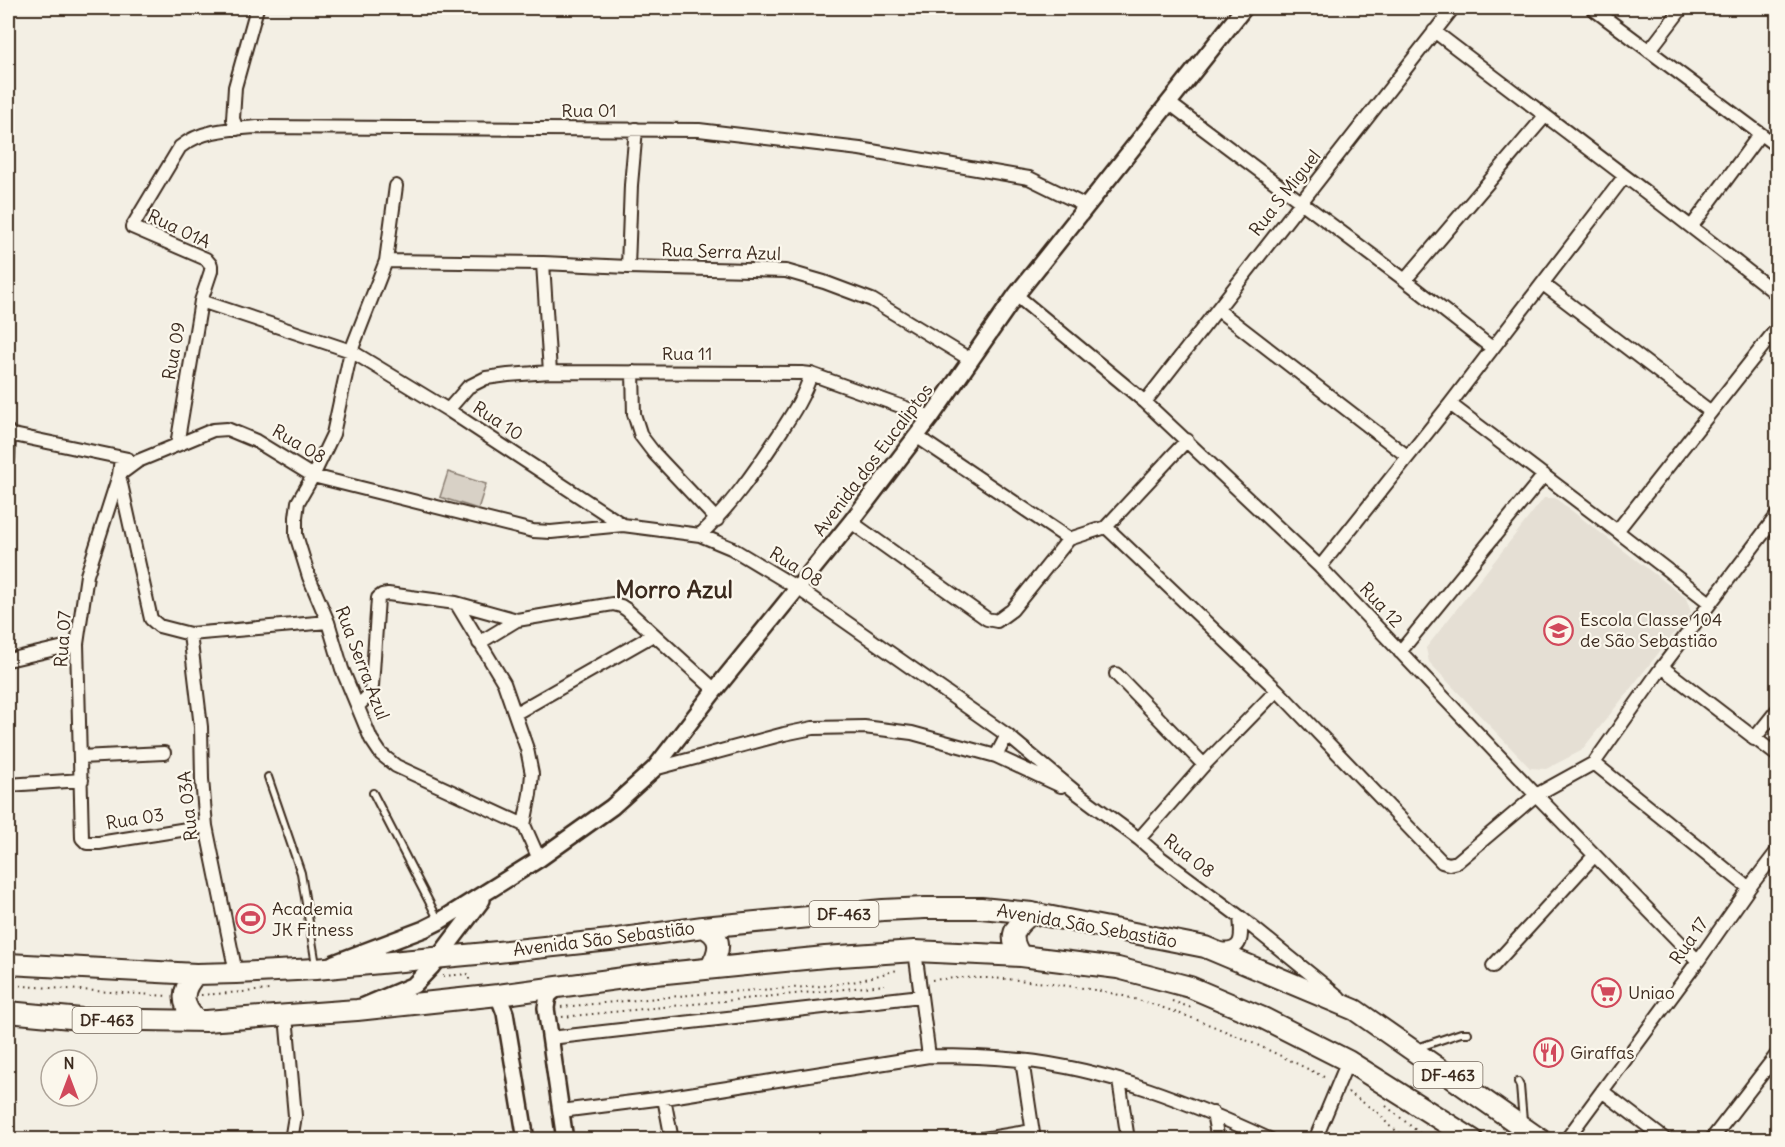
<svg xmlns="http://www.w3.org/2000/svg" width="1785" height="1147" font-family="Delius,sans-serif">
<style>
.built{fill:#e5dfd4}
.green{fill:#d8d1c6;stroke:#8a7e72;stroke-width:1.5}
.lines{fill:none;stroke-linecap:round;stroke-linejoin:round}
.service-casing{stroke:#3b2a1e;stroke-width:10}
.minor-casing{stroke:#3b2a1e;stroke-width:16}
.tertiary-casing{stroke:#3b2a1e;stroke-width:20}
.primary-casing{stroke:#3b2a1e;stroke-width:24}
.path{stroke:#3b2a1e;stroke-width:2;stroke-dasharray:1.5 4.5;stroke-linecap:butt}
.service{stroke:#fbf7ec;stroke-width:6}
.minor{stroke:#fbf7ec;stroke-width:12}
.tertiary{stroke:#fbf7ec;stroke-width:15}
.primary{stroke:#fbf7ec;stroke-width:20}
.labels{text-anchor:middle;stroke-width:4.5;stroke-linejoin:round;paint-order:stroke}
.shield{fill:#fbf7ec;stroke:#75685c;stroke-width:1.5}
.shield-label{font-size:16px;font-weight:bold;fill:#3b2a1e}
.street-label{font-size:18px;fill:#3b2a1e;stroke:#fbf7ec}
.poi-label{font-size:18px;fill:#3b2a1e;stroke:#fbf7ec;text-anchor:start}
.district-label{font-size:24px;font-weight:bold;fill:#3b2a1e;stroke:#fbf7ec}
</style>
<rect width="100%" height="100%" fill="#f3efe4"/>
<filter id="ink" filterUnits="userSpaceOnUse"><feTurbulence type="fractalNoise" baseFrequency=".0167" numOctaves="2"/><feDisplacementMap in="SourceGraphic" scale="12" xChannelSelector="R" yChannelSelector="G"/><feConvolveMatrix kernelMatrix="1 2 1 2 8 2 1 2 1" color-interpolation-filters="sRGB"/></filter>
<g filter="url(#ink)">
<path class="built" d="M1544,498H1555L1686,598L1691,612L1581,751L1546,769L1530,768L1429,662L1426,648Z"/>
<path class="green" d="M448,472L486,484L478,509L440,497Z"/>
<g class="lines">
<defs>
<path id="service" d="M268,777L301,873L316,965
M373,793L439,921
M1417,1048L1461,1033H1468
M1518,1082L1520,1086L1523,1121"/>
<path id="minor" d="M1592,8L1778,147
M1434,31C1549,119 1665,205 1778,295
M1649,51L1682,8
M1169,103L1405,280L1492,348
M237,129L233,119L235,87L257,8
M396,186L386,261L351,351L333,434L313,476L298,502L296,517V535L309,577L328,622L342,669L371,739L381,754L396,766L524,825L539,859
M1692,226L1760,134
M386,261L543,263L628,267L786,271L824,282L872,300L971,360
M543,263L550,372
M628,267L631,185L636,129
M1405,280L1545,116
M1543,284L1711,412
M1016,295L1145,402L1320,567L1536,795L1698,961
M201,301L351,351L448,410L623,525
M1218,310L1407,456
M633,372L634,414L641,436L654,453L717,520
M1145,402L1453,8
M1450,404L1617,531L1710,603
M448,410L468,387L486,378L508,375L550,372L802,373L811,374L931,417
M8,431L9,434L128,459
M916,436L1069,539
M177,445L201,301L211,271V265L206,259L132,227L180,147C201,130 230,129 257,127L699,130L860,149L1029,178L1086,206
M121,458L119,475L87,575L77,644L82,838L87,843H99L206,826
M8,461L9,434
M119,475L138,461L177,445L213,430L227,429L256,441L313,476L533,531L551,532L623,525L700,535L731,548L799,589L1007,735L1077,793L1139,839L1161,858L1240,917L1339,997
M119,475L151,619L159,626L190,634L328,622
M851,522L987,619L997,621L1012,610L1069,539L1106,527L1187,440
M1106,527L1277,690L1442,862L1449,864L1457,862L1536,795L1594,763L1662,667L1778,514
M1617,531L1778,327
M700,535C731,506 755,471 778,436C791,416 804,397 811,374
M1320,567L1450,404L1624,177
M456,603L504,683L527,749L532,774L530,794L524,825
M190,634L201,727L202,779L206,826L236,973
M479,643L517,620
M1400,652L1544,475
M8,660L77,644
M1662,667L1778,756
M1116,674L1204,765
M358,706L369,695L372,686L378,598L382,595L388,594L456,603L517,620L613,604L621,606L627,610L715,690
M516,713L653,635
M1754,739L1778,709
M996,756L1007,735
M80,757L164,753
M1594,763L1749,888
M654,769L784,734L813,728L864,727L912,733L996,756L1061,786
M8,785L82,780
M1139,839L1204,765L1277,690
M1218,949C1244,953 1242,936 1240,917
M915,951L929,1056
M1493,966L1594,856
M286,1016L295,1116L291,1140
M550,1038L921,996
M1022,1060L1034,1140
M1119,1080L1128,1140
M1602,1091L1666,1140
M664,1098L672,1140
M561,1111L664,1098L929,1056C959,1056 990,1057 1020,1060C1108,1069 1191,1103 1271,1140
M1213,1113L1218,1140
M977,1140L1032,1131
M1315,1140L1348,1061
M1566,1140L1698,961L1749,888L1778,850
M1711,1140L1778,1053"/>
<path id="tertiary" d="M334,963L424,929L440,921L539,859L612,807L654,769L715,690L851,522L931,417L1016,295L1244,8
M558,987L548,996L546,1008L565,1140
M498,995L505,1013L526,1140
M362,1007L414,985L432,966L482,900"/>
<path id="primary" d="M703,927C724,936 720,952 710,968
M1021,956C1007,936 1014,927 1032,913
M8,964L196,974L236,973L316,969L498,952L610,940L703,927L883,910L925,908H981L1032,913L1205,947L1355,1010L1541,1140
M196,974C180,991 181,1005 197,1021
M8,1012L81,1019L206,1021L357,1010L498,995L646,975L825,957L915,951L1021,956L1118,968L1190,987L1263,1018L1348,1061L1473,1140"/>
</defs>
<use href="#service" class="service-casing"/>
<use href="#minor" class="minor-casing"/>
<use href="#tertiary" class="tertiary-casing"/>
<use href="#primary" class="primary-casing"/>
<path class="path" d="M443,976L469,974V982
M932,980C967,976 1003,978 1037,982C1067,986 1098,989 1127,997C1197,1016 1262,1046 1326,1078
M8,985L168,996
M201,995L270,990
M1172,1001L1192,1008
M561,1007L711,993L823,986L858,981L897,970
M562,1017L885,985
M1348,1092L1381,1115L1388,1125L1410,1140
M1386,1106L1428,1140"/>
<use href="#service" class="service"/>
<use href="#minor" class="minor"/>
<use href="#tertiary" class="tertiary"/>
<use href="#primary" class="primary"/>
</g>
</g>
<defs>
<symbol id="school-ring" viewBox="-11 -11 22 22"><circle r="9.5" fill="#fbf7ec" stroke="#d1495b" stroke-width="1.5"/><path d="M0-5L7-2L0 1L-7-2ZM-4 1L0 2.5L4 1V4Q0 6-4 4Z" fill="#d1495b"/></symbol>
<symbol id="stadium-ring" viewBox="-11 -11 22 22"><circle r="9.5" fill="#fbf7ec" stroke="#d1495b" stroke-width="1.5"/><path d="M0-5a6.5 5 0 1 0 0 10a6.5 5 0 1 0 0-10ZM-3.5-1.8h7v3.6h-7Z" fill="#d1495b"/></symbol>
<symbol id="supermarket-ring" viewBox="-11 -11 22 22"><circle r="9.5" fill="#fbf7ec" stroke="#d1495b" stroke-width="1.5"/><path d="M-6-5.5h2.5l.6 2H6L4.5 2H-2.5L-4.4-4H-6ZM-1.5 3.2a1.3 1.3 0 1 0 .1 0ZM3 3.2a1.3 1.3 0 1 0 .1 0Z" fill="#d1495b"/></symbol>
<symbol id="restaurant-ring" viewBox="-11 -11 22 22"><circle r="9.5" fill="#fbf7ec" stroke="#d1495b" stroke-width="1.5"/><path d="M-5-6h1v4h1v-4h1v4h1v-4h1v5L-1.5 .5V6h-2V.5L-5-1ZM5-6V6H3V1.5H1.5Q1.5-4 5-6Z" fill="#d1495b"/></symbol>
</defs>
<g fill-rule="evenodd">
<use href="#school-ring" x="1542" y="614" width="33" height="33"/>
<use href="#stadium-ring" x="234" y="902" width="33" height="33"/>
<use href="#supermarket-ring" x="1590" y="976" width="33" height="33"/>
<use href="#restaurant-ring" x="1532" y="1036" width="33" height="33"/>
</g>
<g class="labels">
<g class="shield">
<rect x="809.5" y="901" width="69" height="26" rx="4.5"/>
<rect x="72.5" y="1007" width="69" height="26" rx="4.5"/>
<rect x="1413.5" y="1062" width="69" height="26" rx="4.5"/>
</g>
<g class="shield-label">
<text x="844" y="920">DF-463</text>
<text x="107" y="1026">DF-463</text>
<text x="1448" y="1081">DF-463</text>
</g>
<g class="street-label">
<text x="589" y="117">Rua 01</text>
<text transform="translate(1285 193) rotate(-52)" y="6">Rua S Miguel</text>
<text transform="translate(179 229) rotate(25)" y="6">Rua 01A</text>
<text transform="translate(721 252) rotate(2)" y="6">Rua Serra Azul</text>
<text transform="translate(174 351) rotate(-80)" y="6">Rua 09</text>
<text x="687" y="360">Rua 11</text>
<text transform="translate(498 421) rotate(33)" y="6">Rua 10</text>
<text transform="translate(299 444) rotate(30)" y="6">Rua 08</text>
<text transform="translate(873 460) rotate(-53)" y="6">Avenida dos Eucaliptos</text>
<text transform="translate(796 567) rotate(32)" y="6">Rua 08</text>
<text transform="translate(1381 605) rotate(47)" y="6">Rua 12</text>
<text transform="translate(63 639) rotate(-86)" y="6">Rua 07</text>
<text transform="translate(362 663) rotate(69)" y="6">Rua Serra Azul</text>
<text transform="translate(188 806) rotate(-96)" y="6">Rua 03A</text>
<text transform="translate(135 819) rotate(-9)" y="6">Rua 03</text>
<text transform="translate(1189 856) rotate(38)" y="6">Rua 08</text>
<text transform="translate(1087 926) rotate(10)" y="6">Avenida São Sebastião</text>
<text transform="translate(604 939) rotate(-7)" y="6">Avenida São Sebastião</text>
<text transform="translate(1689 941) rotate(-55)" y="6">Rua 17</text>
</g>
<g class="poi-label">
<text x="1580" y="626">Escola Classe 104<tspan x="1580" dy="21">de São Sebastião</tspan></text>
<text x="272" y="915">Academia<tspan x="272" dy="21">JK Fitness</tspan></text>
<text x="1628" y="999">Uniao</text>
<text x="1570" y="1059">Giraffas</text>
</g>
<g class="district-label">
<text x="674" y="598">Morro Azul</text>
</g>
</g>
<rect width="1785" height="1147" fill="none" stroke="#fbf7ec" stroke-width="30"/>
<rect x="15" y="15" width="1755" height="1117" fill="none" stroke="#3b2a1e" stroke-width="2" filter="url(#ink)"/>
<g transform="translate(69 1078)"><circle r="28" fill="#fbf7ec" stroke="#aea59a" stroke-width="1.5"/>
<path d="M0-4.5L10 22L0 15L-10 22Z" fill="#d1495b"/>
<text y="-9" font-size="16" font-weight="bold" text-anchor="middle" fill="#3b2a1e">N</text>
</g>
</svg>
